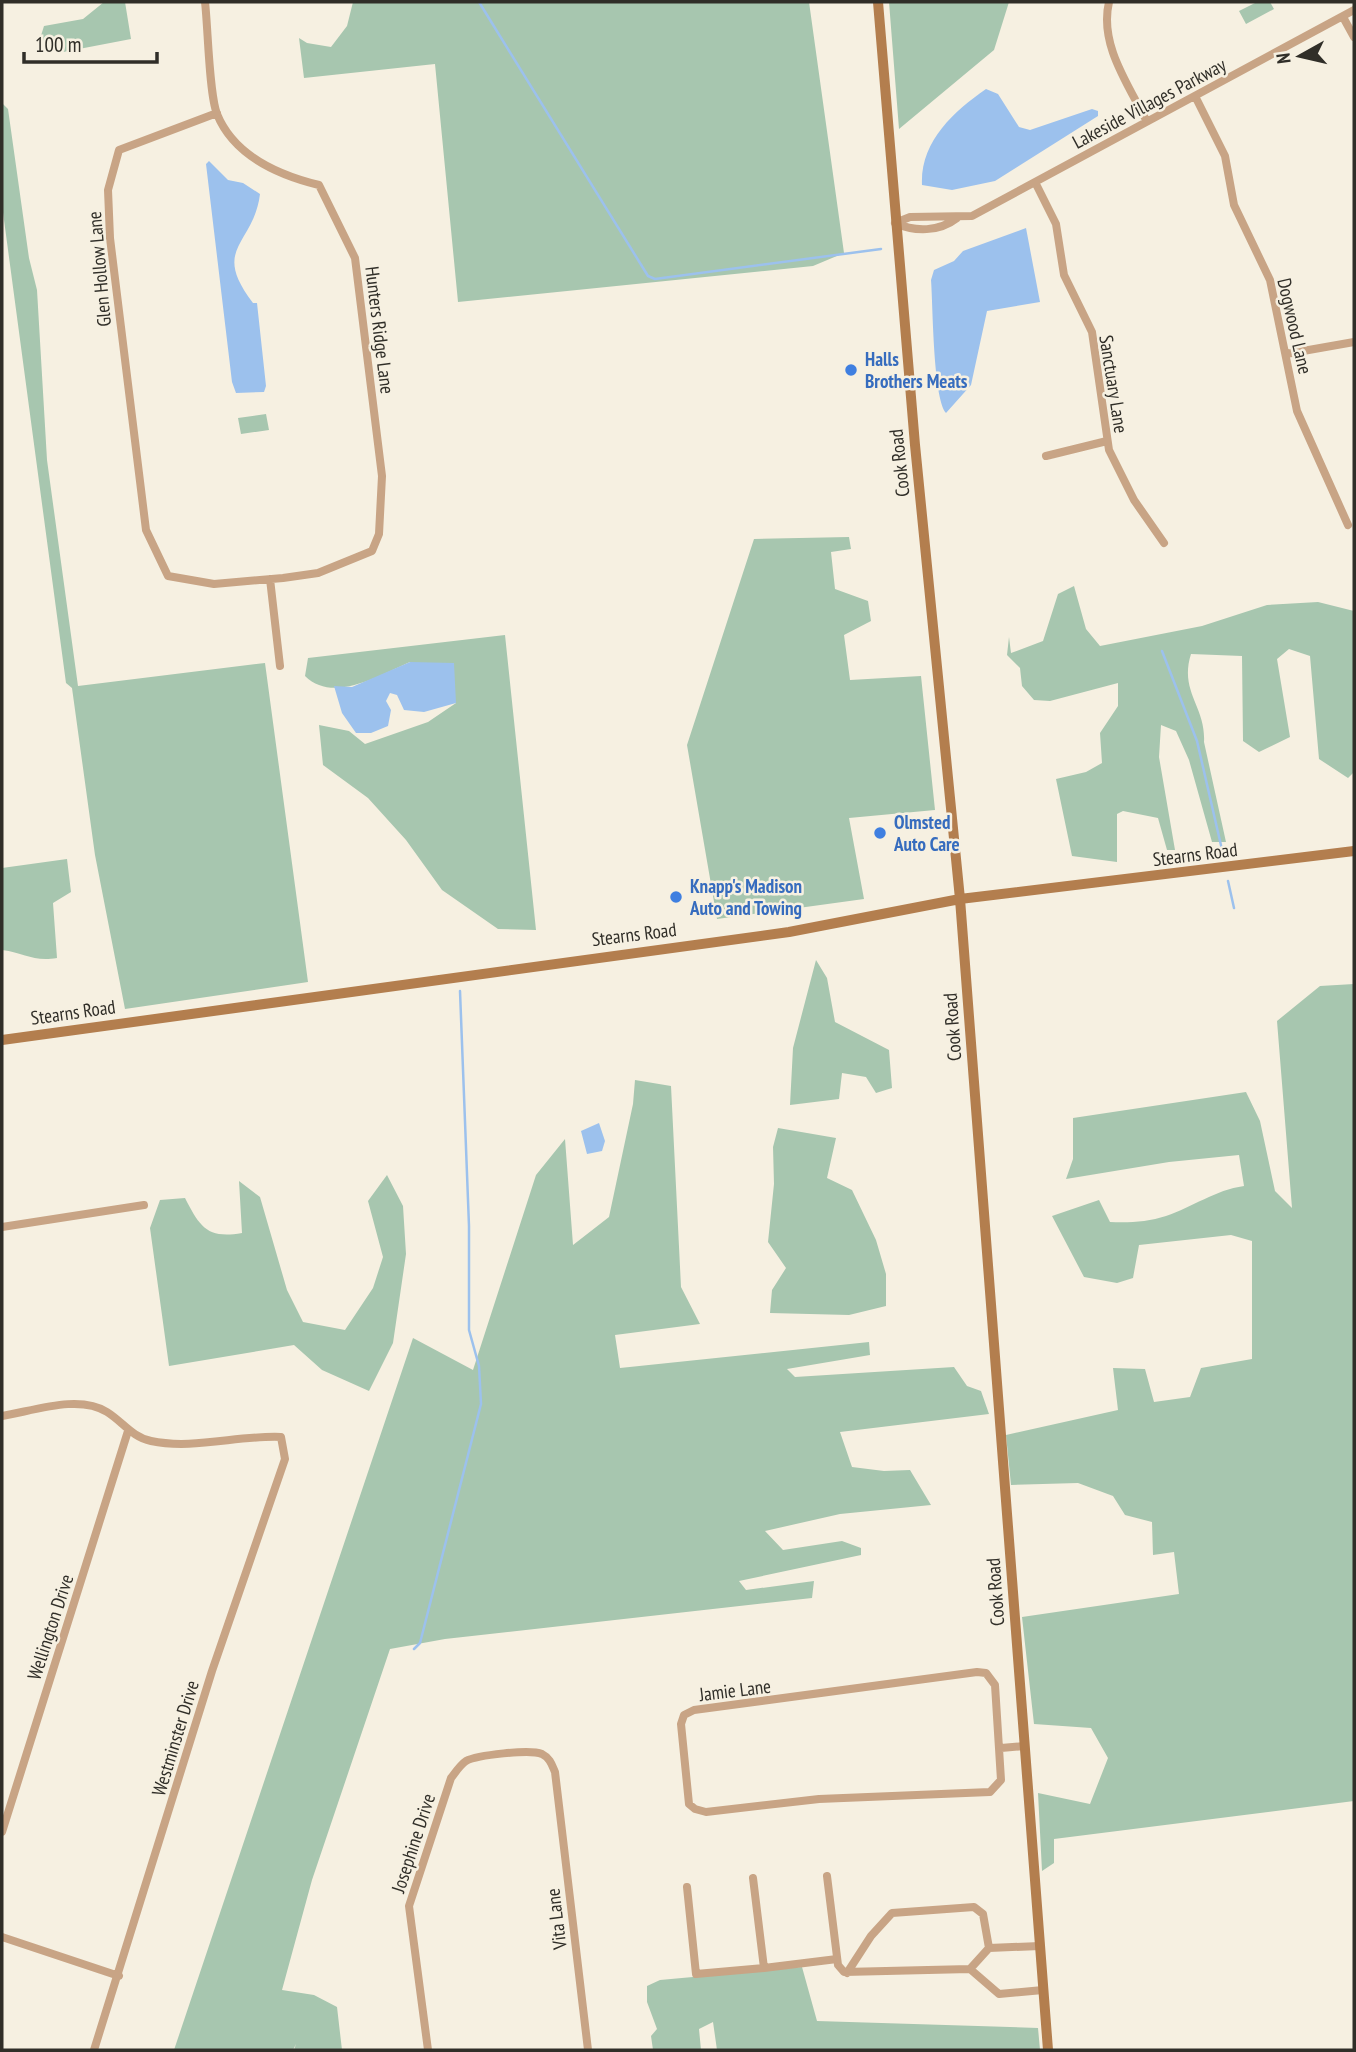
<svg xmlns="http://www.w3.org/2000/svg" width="1356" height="2052" font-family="'PT Sans Narrow',sans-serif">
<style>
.green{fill:#a7c6af}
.water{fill:#9cc1ed}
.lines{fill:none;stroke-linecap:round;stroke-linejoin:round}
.stream{stroke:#9cc1ed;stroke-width:2.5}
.street{stroke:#c8a485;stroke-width:8}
.secondary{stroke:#b37e4e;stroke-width:10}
.shop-dot{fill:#3f7fe0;stroke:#f6f0e1;stroke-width:2.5}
.labels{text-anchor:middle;stroke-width:5;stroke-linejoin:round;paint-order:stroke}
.street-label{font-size:19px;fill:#302e28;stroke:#f6f0e1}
.shop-label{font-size:19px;font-weight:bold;fill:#366cbe;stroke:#f6f0e1;text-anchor:start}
</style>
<rect width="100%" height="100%" fill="#f6f0e1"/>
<path class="green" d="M104,2H125L131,39L58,53L39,42L44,26L83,19Z
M353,2H809L844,253L813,266L458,302L435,64L304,78L299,38L307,43L331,47L347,26Z
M889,2H1009L994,50L899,129Z
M1257,2H1270L1274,9L1246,24L1239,11Z
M2,103L8,109L29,258L37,290L47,460L78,686L265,663L308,982L125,1009L95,855L72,688L66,683L2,205Z
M266,414L269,430L241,434L238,418Z
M849,537L851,549L831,552L835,589L868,601L871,621L844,635L850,680L921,676L935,810L849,818L864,899L717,919L687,745L754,539Z
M1074,586L1086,629L1100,646L1202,626L1267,605L1318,602L1354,611V772L1348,778L1319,759L1310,656L1289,649L1277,659L1290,737L1259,752L1243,741L1242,656L1191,654C1179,692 1206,706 1204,742L1226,842H1212L1189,760L1176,731L1161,725L1159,757L1175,850H1167L1158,818L1123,811L1117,814V862L1072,856L1056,779L1086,772L1102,763L1100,733L1118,706V683L1050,701L1034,700L1022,686L1020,668L1007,655L1009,637L1011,653L1043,641L1058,594Z
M505,635L536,930L498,929L442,890L406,840L368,798L323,765L319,725L349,731L365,744L428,722L456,703L410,662C380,675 333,704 305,676L308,658Z
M67,859L71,892L53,903L57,958C33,962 25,953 2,950V868Z
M816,960L827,978L835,1022L889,1050L892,1088L876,1093L866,1077L842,1073L839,1099L790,1105L793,1048Z
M1354,984V1801L1054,1839V1863L1042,1871L1038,1793L1090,1804L1108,1758L1091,1728L1034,1724L1022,1617L1179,1594L1174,1552L1153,1555L1152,1522L1125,1515L1113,1496L1078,1483L1011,1485L1006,1435L1118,1410L1113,1368L1145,1369L1154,1402L1190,1397L1201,1368L1252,1359V1241L1231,1235L1139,1245L1133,1278L1117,1283L1084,1277L1052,1216L1099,1200L1110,1222C1128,1223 1148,1222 1166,1216C1193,1207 1215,1190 1244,1186L1239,1155L1169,1162L1066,1179L1073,1159V1118L1246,1092L1260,1121L1275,1191L1292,1208L1277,1021L1320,986Z
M635,1080L671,1086L681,1287L700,1324L615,1335L620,1368L869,1342L870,1355L787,1369L795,1377L954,1367L967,1386L981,1391L989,1414L840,1432L852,1467L884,1471L910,1470L931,1505L840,1514L765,1531L783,1550L842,1541L861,1548V1555L739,1581L746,1590L814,1581L812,1598L445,1639L390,1649L312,1880L282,1990L314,1995L337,2007L342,2050H294L296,2044L293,2050H174L413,1338L473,1370L536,1175L565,1139L573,1245L609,1217L633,1104Z
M778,1128L836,1138L827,1178L852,1190L876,1240L886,1274V1306L849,1315L770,1313L772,1290L786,1268L768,1242L774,1184L773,1147Z
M387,1175L403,1206L406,1254L393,1343L369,1391L322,1370L294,1345L169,1366L150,1228L160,1200L185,1198C200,1227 207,1239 242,1233L239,1181L260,1197L287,1290L303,1322L345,1330L373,1288L383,1257L368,1201Z
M802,1967L817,2021L1038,2028L1040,2050H717L713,2022L699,2029L701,2050H653L651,2036L657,2029L647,2002V1986L660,1980Z"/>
<path class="water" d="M986,89L998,94L1019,127L1030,130L1092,109L1098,111V116L995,181L952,190L922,185C920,142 953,112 986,89Z
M209,161L228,180L243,183L260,194C254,245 210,247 253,303H257L266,386L264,392L236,393L232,382L206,164Z
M1026,228L1040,302L987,311L971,385L946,413C933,397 933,306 931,280L934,270L954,261L963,251Z
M410,662L454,663L456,703L424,712L404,710L397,695L390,693L386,701L391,710L388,726L371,733H356L342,713L334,686L352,687Z
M599,1123L605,1141L602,1151L587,1154L581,1131Z"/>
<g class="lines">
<path class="stream" d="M479,2L648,276L655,279L881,249
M1162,651L1197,741L1223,854
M1228,881L1234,908
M414,1649L420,1643L481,1404L479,1366L469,1330V1226L460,991"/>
<path class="street" d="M205,2C208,27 209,94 217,114C234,156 278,175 319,185L355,258L382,476L379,534L372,551L318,573L283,578L214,584L168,576L146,530L110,238L108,190L119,150L217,113
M1109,2C1099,44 1128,84 1146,120
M1343,17L1354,37
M1195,96L1225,156L1234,205L1270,280L1297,411L1348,525
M1036,184L1056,224L1064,275L1092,332L1109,450L1134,500L1164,543
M895,223L910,217L972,216L1354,10
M895,223C915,232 939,232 957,218
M1286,354L1354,342
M1046,456L1107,441
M270,579L280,666
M2,1227L144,1205
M2,1416C33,1411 79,1394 107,1412C123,1422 132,1437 151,1441C193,1450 239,1435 281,1437L285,1459L212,1671L94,2050
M977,1672L986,1673L995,1685L1001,1780L990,1792L819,1799L706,1812L695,1809L689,1804L681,1724L684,1715L694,1710Z
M1001,1748L1025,1746
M2,1832L128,1431
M827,1876L838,1965L844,1972L970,1969L999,1994L1043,1990
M753,1878L764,1968L837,1959
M687,1887L696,1974L764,1968
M2,1937L119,1976
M970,1969L989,1948
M847,1973L871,1936L892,1913L974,1907L983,1914L989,1948L1040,1946
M428,2050L409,1906L451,1778C455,1773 460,1765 466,1761C477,1755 530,1749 542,1754C550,1758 552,1765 555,1772L588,2050"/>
<path class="secondary" d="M878,2L915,445L960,899L1048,2050
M2,1040L789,932L960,899L1354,851"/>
</g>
<g class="shop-dot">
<circle cx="851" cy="370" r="7"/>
<circle cx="880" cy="833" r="7"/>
<circle cx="676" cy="897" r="7"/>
</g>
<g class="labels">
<g class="street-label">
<text transform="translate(1149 103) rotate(-28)" y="7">Lakeside Villages Parkway</text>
<text transform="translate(99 269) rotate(-95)" y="7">Glen Hollow Lane</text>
<text transform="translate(1295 326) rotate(77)" y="7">Dogwood Lane</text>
<text transform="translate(380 330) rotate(83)" y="7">Hunters Ridge Lane</text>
<text transform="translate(1114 384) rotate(81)" y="7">Sanctuary Lane</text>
<text transform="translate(899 463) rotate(-96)" y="7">Cook Road</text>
<text transform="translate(1195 854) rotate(-7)" y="7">Stearns Road</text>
<text transform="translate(634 934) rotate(-7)" y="7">Stearns Road</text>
<text transform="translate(73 1012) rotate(-8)" y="7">Stearns Road</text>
<text transform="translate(952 1027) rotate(-94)" y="7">Cook Road</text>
<text transform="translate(995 1592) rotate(-94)" y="7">Cook Road</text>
<text transform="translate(50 1627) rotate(-72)" y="7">Wellington Drive</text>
<text transform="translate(735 1690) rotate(-7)" y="7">Jamie Lane</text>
<text transform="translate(175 1738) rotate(-73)" y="7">Westminster Drive</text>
<text transform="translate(413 1843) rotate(-72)" y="7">Josephine Drive</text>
<text transform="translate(556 1919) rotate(-97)" y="7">Vita Lane</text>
</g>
<g class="shop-label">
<text x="865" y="366">Halls<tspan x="865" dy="22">Brothers Meats</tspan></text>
<text x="894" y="829">Olmsted<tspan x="894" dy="22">Auto Care</tspan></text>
<text x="690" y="893">Knapp's Madison<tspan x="690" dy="22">Auto and Towing</tspan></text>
</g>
</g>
<rect width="1356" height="2052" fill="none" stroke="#302e28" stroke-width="7"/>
<g transform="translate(1300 56) rotate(262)" stroke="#f6f0e1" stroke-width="5" paint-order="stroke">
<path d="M0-5L12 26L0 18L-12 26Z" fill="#302e28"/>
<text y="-10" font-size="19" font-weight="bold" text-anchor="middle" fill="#302e28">N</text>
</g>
<path d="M24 52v10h133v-10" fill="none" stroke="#302e28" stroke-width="3.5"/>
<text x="35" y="52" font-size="21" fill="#302e28" stroke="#f6f0e1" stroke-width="5" paint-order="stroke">100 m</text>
</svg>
